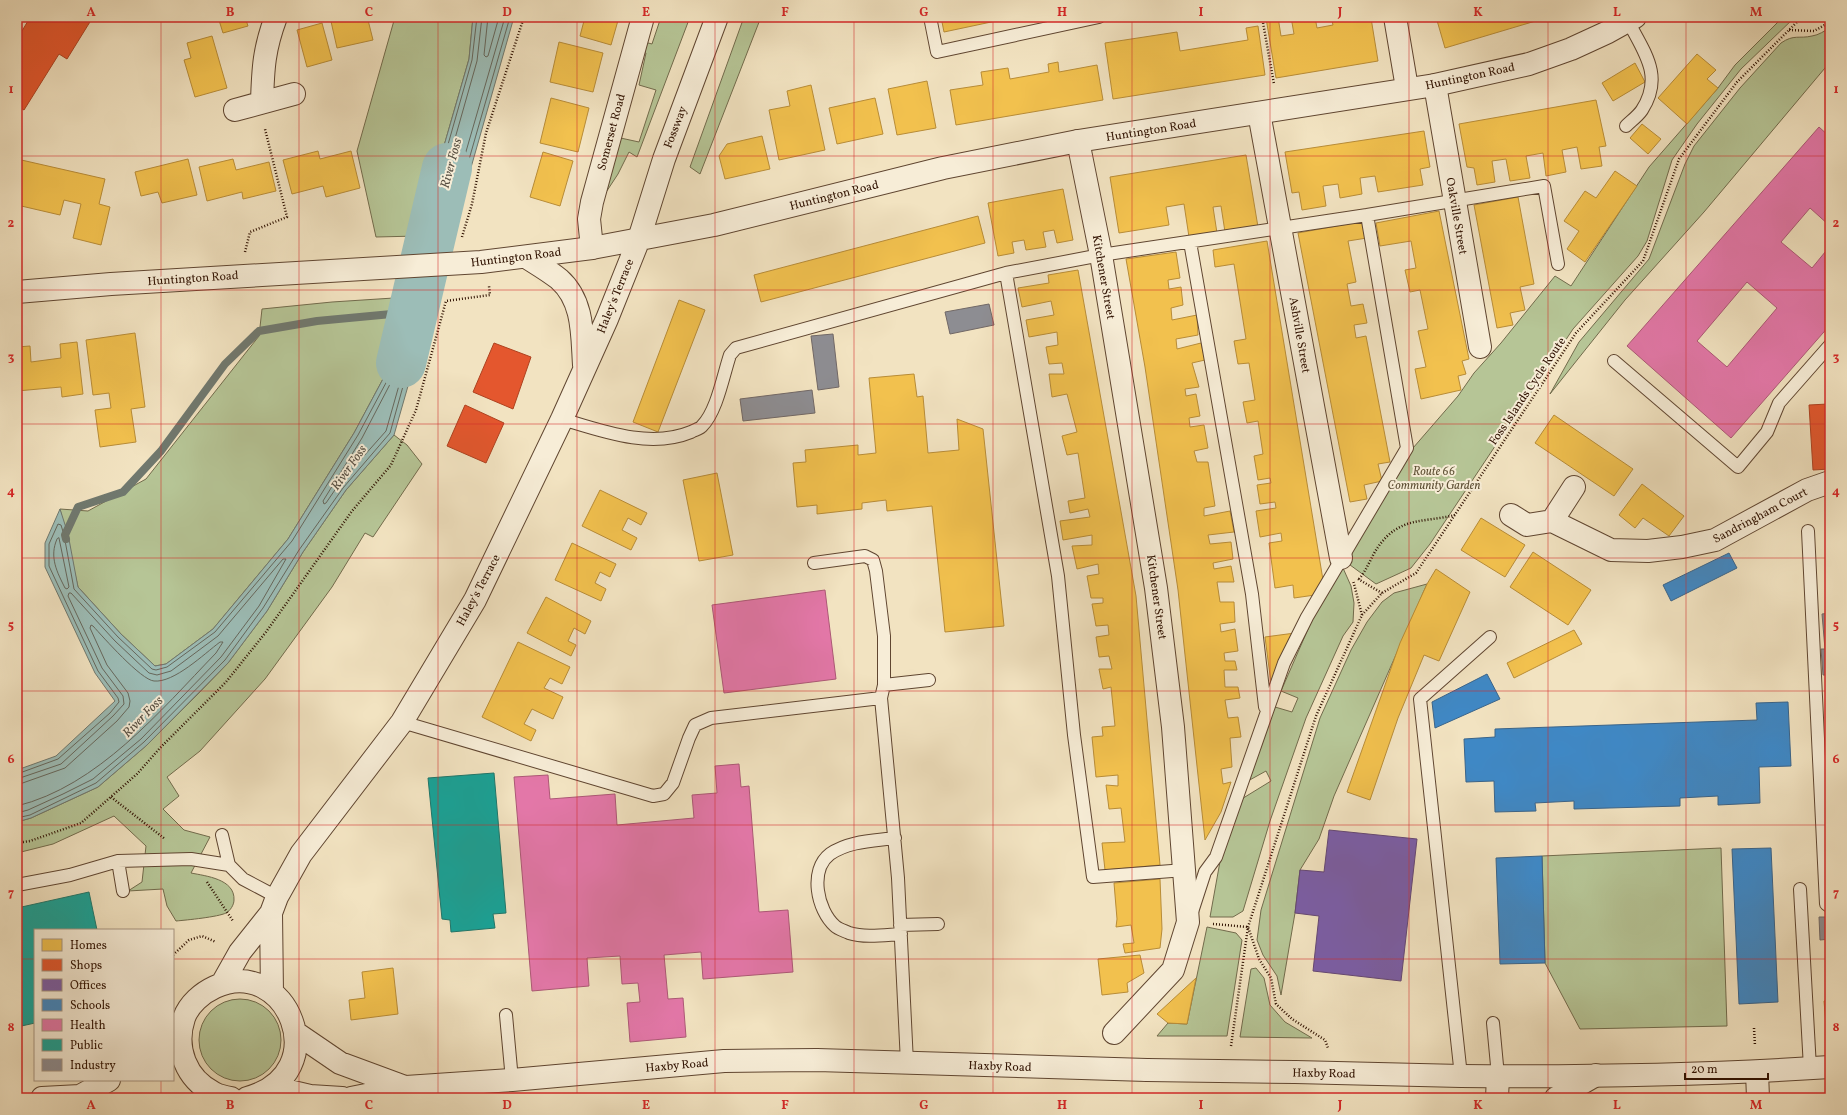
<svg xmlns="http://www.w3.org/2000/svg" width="1847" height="1115" font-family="Vollkorn,serif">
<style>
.green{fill:#b6c596;stroke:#726b4c}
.water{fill:#9cbdb7;stroke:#70786e}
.homes{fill:#f2c14e;stroke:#b88c37}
.shops{fill:#e4572e;stroke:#ae4220}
.offices{fill:#7b5ea7;stroke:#644775}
.schools{fill:#3f88c5;stroke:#3a648a}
.health{fill:#e377a8;stroke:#ad5876;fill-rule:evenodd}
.public{fill:#17a398;stroke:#1e776b}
.industry{fill:#8d8d92;stroke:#716866}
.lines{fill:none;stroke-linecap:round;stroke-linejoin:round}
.shore{stroke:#66675c;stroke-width:1}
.stream{stroke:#70786e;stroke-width:8}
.river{stroke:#9cbdb7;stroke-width:50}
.service-casing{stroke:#604631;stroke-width:14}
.minor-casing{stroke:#604631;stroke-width:24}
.tertiary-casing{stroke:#604631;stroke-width:24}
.path{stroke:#2f1101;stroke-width:2.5;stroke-dasharray:1 2;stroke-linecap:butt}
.service{stroke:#f7edd7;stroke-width:12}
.minor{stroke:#f7edd7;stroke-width:22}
.tertiary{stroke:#f7edd7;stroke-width:22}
.tertiary-bridge-casing{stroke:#604631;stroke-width:24;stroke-linecap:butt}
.tertiary-bridge{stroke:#f7edd7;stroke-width:22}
.grid{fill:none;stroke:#d62828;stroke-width:1;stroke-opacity:0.55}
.labels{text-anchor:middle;stroke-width:4;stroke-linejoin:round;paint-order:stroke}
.street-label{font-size:12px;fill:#2f1101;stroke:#f7edd7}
.park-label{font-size:12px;font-style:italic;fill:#5e5035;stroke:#f7edd7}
.water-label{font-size:13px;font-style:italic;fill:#554d41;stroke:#f7edd7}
.neatline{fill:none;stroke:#d62828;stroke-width:1.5}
.grid-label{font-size:13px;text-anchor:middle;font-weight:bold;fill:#d62828}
</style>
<rect width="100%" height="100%" fill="#f2e3c1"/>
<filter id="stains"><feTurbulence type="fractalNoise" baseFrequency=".005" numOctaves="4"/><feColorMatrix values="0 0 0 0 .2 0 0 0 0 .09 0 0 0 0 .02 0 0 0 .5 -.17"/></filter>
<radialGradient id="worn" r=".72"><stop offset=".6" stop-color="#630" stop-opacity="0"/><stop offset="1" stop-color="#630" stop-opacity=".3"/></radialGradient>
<path class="green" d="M395,17H473L469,59L418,236L376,237L357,151Z
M661,17H690L637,157L629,152L618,174L597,206L616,137L639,142L656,90L639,85L646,53L636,50L637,40L652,44Z
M744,17H761L700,174L690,167Z
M1783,17H1795L1741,69L1697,124L1672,160L1647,241L1638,256L1573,329L1430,544L1411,568L1376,584L1346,562L1413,448L1458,396L1474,373L1501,343L1555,276L1571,286L1649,167L1718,88L1735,65Z
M1830,28V62L1704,212L1625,300L1550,394L1579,342L1649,259L1685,164L1694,146L1740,88L1781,43C1794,34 1799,39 1812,36C1819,35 1824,31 1830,28Z
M409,297L391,364L354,433L288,539L213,629L166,664L155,666L121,634L78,587L60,509L88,511L146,479L259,336L262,309L332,302Z
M394,435L407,445L422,464L373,537L365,533L332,587L265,679L200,751L167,777L179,796L163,809L184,830L210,837L191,873C206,876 235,879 234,900C234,905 230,911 226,913C218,917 187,920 176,921L167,906L163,889L128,891L142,882L146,846L114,816L53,844L17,853V822L31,818L98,787L147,745L199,693L228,663L267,611L303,552L346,490Z
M1343,568L1351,586L1354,603L1353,622L1343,636L1306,718L1270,821L1243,911L1233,917H1210L1221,856L1240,800L1271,781L1266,771L1246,782L1275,707L1292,712L1298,698L1281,691L1312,620Z
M1427,584L1334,796L1319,839L1300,870L1295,913L1281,995L1277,976L1263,955L1257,940L1261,910L1320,718L1351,650L1367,622L1382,602L1394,593Z
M1721,848L1727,1026L1580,1029L1545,963L1542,856Z
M1207,927L1236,933L1242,940L1227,1036H1157L1168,1023L1187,1024Z
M1256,968L1264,978L1270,1005L1285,1022L1312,1038L1240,1037L1251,969Z
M199 1040a41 41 0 1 1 82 0a41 41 0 1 1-82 0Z"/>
<path class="water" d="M473,17H514L452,234L418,236L469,59Z
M434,295L394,435L346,490L303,552L267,611L228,663L147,745L98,787L31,818L17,822V770L56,756L115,701L95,673L45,567V543L60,509L68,534L78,587L121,634L155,666L166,664L213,629L288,539L354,433L391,364L409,297Z"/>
<path class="homes" d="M218,17H245L248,26L223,33Z
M330,17H381L368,20L373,40L337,48Z
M585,17H619L611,45L580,36Z
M941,17H1010V18L944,32Z
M1278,17L1281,36L1294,34L1291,17H1315L1317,28L1333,25L1331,17H1360V20L1371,18L1378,61L1276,78L1266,18Z
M1436,17H1549L1445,48Z
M322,23L332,60L307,67L297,30Z
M1258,26L1265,75L1113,99L1105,43L1177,32L1180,51L1248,40L1246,28Z
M212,36L227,88L195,97L184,60L191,58L187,43Z
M559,42L603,53L593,92L550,82Z
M1697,54L1716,70L1707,79L1718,88L1687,124L1658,98Z
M1058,62L1059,72L1097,65L1103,100L956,125L950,90L983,85L981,72L1008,68L1010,79L1049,72L1048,64Z
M1635,63L1645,82L1613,101L1602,83Z
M927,81L936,128L897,135L888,89Z
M811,85L825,150L779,160L769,110L790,106L787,91Z
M551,98L589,108L578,152L540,143Z
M875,98L883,134L837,144L829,108Z
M1596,100L1606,146L1599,147L1602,166L1581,169L1577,147L1562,150L1566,172L1546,176L1543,153L1526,156L1530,178L1510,181L1506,159L1492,161L1495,182L1477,185L1474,168L1467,167L1459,124Z
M1642,124L1661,139L1648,154L1630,138Z
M1424,131L1430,167L1420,169L1423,185L1378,192L1375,176L1360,178L1362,194L1340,198L1338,184L1323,186L1326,206L1302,210L1299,192L1292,193L1285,152Z
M762,136L770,169L725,179L719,156L727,144Z
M318,151L320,159L351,151L360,188L326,197L323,186L292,194L283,160Z
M543,152L573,161L560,206L530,197Z
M1246,155L1258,227L1225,232L1221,206L1213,207L1217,233L1189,237L1184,204L1166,207L1169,225L1119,233L1110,177Z
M17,159L105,179L99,204L110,207L101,245L73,238L81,204L64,200L60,215L17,205Z
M188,159L197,195L162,203L158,192L141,196L135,172Z
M233,159L236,170L269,162L276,191L243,199L242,192L207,201L199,167Z
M1615,171L1637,186L1585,262L1567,249L1579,231L1564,221L1585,191L1596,198Z
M1063,189L1073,240L1057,243L1054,230L1043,232L1046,247L1026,250L1024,240L1012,242L1014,253L998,256L988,203Z
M1518,197L1534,284L1520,287L1525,310L1510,313L1513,325L1497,328L1474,205Z
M1439,211L1469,359L1462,361L1466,374L1458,376L1461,390L1421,399L1415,369L1426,367L1418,331L1428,329L1420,290L1410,292L1405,270L1416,268L1411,241L1380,246L1376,223Z
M978,216L985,243L761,302L754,275Z
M1364,221L1367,238L1348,241L1356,282L1347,284L1351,306L1363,304L1367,323L1354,325L1356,338L1366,336L1390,462L1378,464L1382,481L1364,485L1367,499L1350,502L1298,233Z
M1267,241L1323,580L1315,595L1294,598L1293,585L1275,588L1269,543L1282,541L1281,533L1260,537L1256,511L1276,508L1275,502L1260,504L1257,485L1271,483L1270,478L1258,480L1254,456L1263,454L1258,421L1247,423L1243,402L1255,400L1249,363L1238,364L1234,341L1246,339L1234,264L1215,267L1213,250Z
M1176,252L1180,278L1168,280L1169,289L1181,287L1183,305L1171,308L1172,320L1197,315L1198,335L1176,339L1177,349L1201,343L1205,360L1192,363L1199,387L1185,389L1186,396L1196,394L1200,416L1189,418L1190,427L1204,425L1208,448L1194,451L1197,462H1208L1215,506L1204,508V516L1230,511L1234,532L1208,535L1210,544L1231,542L1233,559L1213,563L1214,569L1231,566L1234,582H1217L1220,602H1234L1235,622L1220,624L1221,632L1235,629L1238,651L1224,653L1225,661H1235L1237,670H1224L1225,687H1238L1240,698L1225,700L1228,718L1238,717L1241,737L1230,738L1232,767L1221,769L1223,784L1231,782L1221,812L1205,840L1178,590L1145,367L1126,259Z
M1078,270L1136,596L1160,865L1105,870L1102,843L1125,842L1121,808L1109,809L1106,785L1118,786V775L1096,777L1092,737L1103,736L1102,727L1115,726L1111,687L1103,689L1099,669H1112L1109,656L1099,657L1096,637L1109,635L1108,625L1096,626L1092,604L1103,603V598H1091L1087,576L1099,574L1098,564L1077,569L1072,546L1092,545V535L1063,540L1060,521L1090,517L1088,509L1070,513L1068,501L1085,498L1078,453L1067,455L1062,436L1077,432L1067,394L1052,397L1049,374H1064L1062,363L1049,364L1046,347L1058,345L1057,332L1029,337L1026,320L1054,315L1051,301L1022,307L1018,288L1049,283L1048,275Z
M679,300L705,310L658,432L633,422Z
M135,333L145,407L131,409L136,442L100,447L95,410L111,408L109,393L93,395L86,340Z
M77,342L83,394L62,397L61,387L17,391V347L30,346L31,362L61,358L60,344Z
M914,374L917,397L923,396L928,453L959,450L957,419L983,429L1004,626L945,632L932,506L887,511L886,500L862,503V509L817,514V505L797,507L793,463L806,462L805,450L858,445V455L876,453L869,378Z
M1554,415L1633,469L1614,496L1535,443Z
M717,473L733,555L699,561L683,480Z
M1642,484L1684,516L1669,536L1643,518L1635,528L1619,515Z
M600,490L647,513L641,525L628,518L622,530L637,538L631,550L582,526Z
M1481,518L1525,545L1505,577L1461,550Z
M572,543L616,564L610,577L600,572L595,583L606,589L601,601L555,580Z
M1533,552L1591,590L1568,625L1510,587Z
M1436,569L1470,592L1439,661L1424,655L1398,718L1370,800L1347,792L1400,643L1427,584Z
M546,597L591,621L585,634L574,628L568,641L576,645L571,656L527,633Z
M1574,630L1582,644L1514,678L1507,663Z
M1295,633L1271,683L1265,637Z
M518,642L570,667L562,684L550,678L544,688L563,697L553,719L532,709L524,724L536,730L531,741L482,717Z
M1160,879L1162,929L1160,948L1125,953L1123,944L1134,943L1131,925L1116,927L1117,919L1114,883Z
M1140,955L1144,973L1127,983L1128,992L1102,995L1098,959Z
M393,968L398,1014L351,1020L349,1000L365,998L362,972Z
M1196,978L1187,1024L1168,1023L1157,1014Z
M1830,1000V1036L1827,1037L1824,1001Z"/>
<path class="shops" d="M23,17H93L67,59L59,54L24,110L17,106V39L28,21Z
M494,343L531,357L513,409L473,392Z
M1827,386H1830V469L1813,470L1809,405L1828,404Z
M465,405L504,423L486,463L447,446Z"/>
<path class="offices" d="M1329,830L1417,839L1401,981L1313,971L1319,916L1295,913L1300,870L1324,872Z"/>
<path class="schools" d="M1729,553L1737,568L1671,601L1663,585Z
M1487,674L1500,699L1435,728L1432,702Z
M1788,702L1791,766L1759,767L1760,803L1718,805V796L1680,798V806L1574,809V801L1535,803L1536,811L1495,812L1494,781L1466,782L1464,739L1495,737V729L1757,720L1756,703Z
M1771,848L1778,1002L1739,1004L1732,849Z
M1542,856L1545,963L1500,964L1496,858Z"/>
<path class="health" d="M1819,127L1830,137V226L1810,208L1781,242L1812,268L1830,246V325L1731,438L1627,346ZM1747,282L1777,308L1727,367L1697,341Z
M825,590L836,679L724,693L712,605Z
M739,764L741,787L749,786L759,912L788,910L793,972L703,979L701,952L664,955L668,999L683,998L686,1037L630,1042L627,1003L640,1002L638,983L622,984L620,956L587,958L589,986L532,991L514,777L548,775L550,799L615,794L617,825L694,818L692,795L717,793L715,766Z"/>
<path class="public" d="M494,773L506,913L493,914L495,928L451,932L450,920L442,919L428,778Z
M89,892L97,930H35V1023L17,1027V908Z"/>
<path class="industry" d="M989,304L994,325L950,334L945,312Z
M833,334L839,387L818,390L811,336Z
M812,390L815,413L743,421L740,399Z
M1830,613V712L1828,675H1823L1821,649H1825L1822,614Z
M1827,737H1830L1829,772Z
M1819,917H1830V939L1820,940Z"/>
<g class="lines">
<path class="shore" d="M477,17L472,60L424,229L425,231L449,229L510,17
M482,17L477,61L431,223L432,226L445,224L505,17
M488,17L484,55L486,57L488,56L499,17
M417,305H420L421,308L386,431L339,484L326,503L324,504L323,501L362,438L399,367Z
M59,538L69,587L67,589L65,588C57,572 49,557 57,539Z
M17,774L58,759L110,713L119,702L118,698L98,671L49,566V544L58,524L61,525L64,535L74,589L118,637L152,669L156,670L167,667L215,632L292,541L358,435L395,366L412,302L427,300L390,433L343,488L299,550L263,608L225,660L144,742L96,783L30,815L17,818
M17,779L61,764L113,716L124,704L123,696L102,668L68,596L69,593H71L115,641L149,673L157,675L171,671L218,636L283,559H286L259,606L221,657L141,739L93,779L63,794L28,810L17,813
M17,785L65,768L117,721L129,707L130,701L128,693L107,665L90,628L91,625L93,626C103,637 141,680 154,681C174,683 204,654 220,642H223L216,653C160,711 98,786 17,806"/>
<path class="stream" d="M66,539L65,535L78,507L123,492L161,451L225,364L259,331L317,321L413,312"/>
<path class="river" d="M401,363L447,168"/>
<defs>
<path id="service" d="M930,17L937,52L1099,17
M1626,126C1631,121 1638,116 1642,110C1664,76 1644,52 1628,21
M1367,215L1544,186L1558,264
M1190,242L1252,594L1265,707
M1614,361L1738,467L1767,432L1779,403L1830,345
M562,419C602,431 650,449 691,432C694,430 700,429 702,426C717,411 723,376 730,355L736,348L1006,273
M1808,531L1826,904L1830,907
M814,563L865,556L873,560L876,571L884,636V685
M402,722L653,796L664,794L673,783L689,738L695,725L711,718L881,698
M222,835L229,865
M895,838C873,841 849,841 830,854C809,870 817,910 835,926C838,929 845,931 849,933C865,938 884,935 901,934
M118,861L123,891
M1185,870L1093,877L1074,735L1058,576L1006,273L1101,255L1367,215L1407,448L1307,617L1284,663L1216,857L1205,872L1192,912
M17,885L70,875L118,861L191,859L229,865L243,879L277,897
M1800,889L1810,1068
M900,925L938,924
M506,1015L512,1080
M1493,1023L1498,1076
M907,1063L898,878L881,698L884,685L929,680
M1461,1076L1420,699L1490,637"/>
<path id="minor" d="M1395,17L1407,88
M1435,85L1480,347
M262,102C263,68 264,49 276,17
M235,110L294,94
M1259,113L1341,558
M1078,141L1101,255L1156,588L1173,727L1188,922L1173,970L1114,1033
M639,239L664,159L717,17
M592,248L589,219L592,202L643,17
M1511,515L1527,525L1552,521L1611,550L1648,551L1682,547L1715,540L1807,490L1830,482
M1552,521L1574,487
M1757,1072L1758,1098
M1497,1098L1498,1076
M1556,1098L1596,1075"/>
<path id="tertiary" d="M526,257C537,264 549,271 559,279C584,301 582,335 584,365
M17,292L111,284L481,262L592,248L714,225L943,168L1078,141L1435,85L1529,64L1571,49L1608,32L1635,17
M271,913L272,993
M222,984L240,952L271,913L277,897L301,854L402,722L475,600L562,419L607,319L639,239
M296,1033L340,1063L405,1087
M1295,1072C1350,1073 1406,1075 1461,1076C1584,1077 1707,1075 1830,1067
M272,1087L310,1096L342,1098
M80,1096L109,1080
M42,1098L80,1096L91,1098
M231,1098C225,1097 219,1096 214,1093C186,1079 174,1048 184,1018C189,1004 202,993 215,987C286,954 338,1073 247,1098
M351,1098L406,1087L512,1080L724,1061L817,1060L1147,1070"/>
</defs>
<use href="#service" class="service-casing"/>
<use href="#minor" class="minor-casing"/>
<use href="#tertiary" class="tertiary-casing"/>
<path class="path" d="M1262,17L1274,84
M1789,30L1814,31L1830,22
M462,237L472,204L486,133L524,17
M245,252L250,232L287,217L265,129
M1358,579L1382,593
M1359,579C1367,570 1371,557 1378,547C1400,516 1423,523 1455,515
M1362,615L1382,593L1416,573L1576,333L1643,261L1679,159L1737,82L1802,17
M111,797L165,839
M17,843L30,841L81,823L137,774L160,748L226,682L266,632L352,511L391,465L416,410L446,301L490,295L489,286
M207,882L233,921
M1213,924L1248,927L1259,959L1271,978L1276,1004L1292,1019L1325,1040L1328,1048
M173,955L189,940L202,936L216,942
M1754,1028L1755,1046
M1231,1046L1248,927L1316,716L1362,615L1353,580"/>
<use href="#service" class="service"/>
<use href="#minor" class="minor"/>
<use href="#tertiary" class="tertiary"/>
<defs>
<path id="tertiary-bridge" d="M1147,1070L1295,1072"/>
</defs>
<use href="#tertiary-bridge" class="tertiary-bridge-casing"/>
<use href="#tertiary-bridge" class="tertiary-bridge"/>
</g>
<path class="grid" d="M161,17V930M299,17V1098M438,17V1098M577,17V1098M715,17V1098M854,17V1098M993,17V1098M1132,17V1098M1270,17V1098M1409,17V1098M1548,17V1098M1686,17V1098M17,156H1830M17,290H1830M17,424H1830M17,558H1830M17,691H1830M17,825H1830M17,959H35M173,959H1830M161,1080V1098"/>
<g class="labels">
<g class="street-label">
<text transform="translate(1470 76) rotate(-12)" y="4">Huntington Road</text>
<text transform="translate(675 127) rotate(-69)" y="4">Fossway</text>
<text transform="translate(1151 130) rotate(-9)" y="4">Huntington Road</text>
<text transform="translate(611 132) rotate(-75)" y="4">Somerset Road</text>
<text transform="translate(834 195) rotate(-14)" y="4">Huntington Road</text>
<text transform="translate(1457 216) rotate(80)" y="4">Oakville Street</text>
<text transform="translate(516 257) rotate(-7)" y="4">Huntington Road</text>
<text transform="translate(1104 277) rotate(80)" y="4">Kitchener Street</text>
<text transform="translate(193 278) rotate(-4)" y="4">Huntington Road</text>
<text transform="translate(615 296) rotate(-68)" y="4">Haley's Terrace</text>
<text transform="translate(1300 335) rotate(80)" y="4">Ashville Street</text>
<text transform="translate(1527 391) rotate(-56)" y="4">Foss Islands Cycle Route</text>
<text transform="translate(1760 515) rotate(-28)" y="4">Sandringham Court</text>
<text transform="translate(478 590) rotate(-62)" y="4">Haley's Terrace</text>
<text transform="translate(1157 597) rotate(82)" y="4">Kitchener Street</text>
<text transform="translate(677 1065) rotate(-5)" y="4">Haxby Road</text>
<text transform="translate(1000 1066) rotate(2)" y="4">Haxby Road</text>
<text transform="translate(1324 1073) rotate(1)" y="4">Haxby Road</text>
</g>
<g class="park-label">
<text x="1434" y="475">Route 66<tspan x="1434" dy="14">Community Garden</tspan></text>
</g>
<g class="water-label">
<text transform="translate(450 163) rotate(-75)" y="5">River Foss</text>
<text transform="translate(348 467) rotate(-55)" y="5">River Foss</text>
<text transform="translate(142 716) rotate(-46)" y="5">River Foss</text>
</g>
</g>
<rect width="1847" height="1115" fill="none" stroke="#f2e3c1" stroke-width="44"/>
<rect x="34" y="929" width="140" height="152" fill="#f7edd7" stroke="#a79581"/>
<rect x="42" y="939" width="20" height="12" fill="#f2c14e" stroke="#a79581"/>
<text x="70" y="949" font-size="12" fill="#2f1101">Homes</text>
<rect x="42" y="959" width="20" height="12" fill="#e4572e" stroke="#a79581"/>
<text x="70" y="969" font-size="12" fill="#2f1101">Shops</text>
<rect x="42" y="979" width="20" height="12" fill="#7b5ea7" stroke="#a79581"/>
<text x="70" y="989" font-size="12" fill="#2f1101">Offices</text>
<rect x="42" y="999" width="20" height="12" fill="#3f88c5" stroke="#a79581"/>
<text x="70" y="1009" font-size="12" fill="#2f1101">Schools</text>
<rect x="42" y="1019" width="20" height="12" fill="#e377a8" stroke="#a79581"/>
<text x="70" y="1029" font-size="12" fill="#2f1101">Health</text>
<rect x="42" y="1039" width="20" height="12" fill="#17a398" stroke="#a79581"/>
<text x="70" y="1049" font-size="12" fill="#2f1101">Public</text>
<rect x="42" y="1059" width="20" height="12" fill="#8d8d92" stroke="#a79581"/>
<text x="70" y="1069" font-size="12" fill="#2f1101">Industry</text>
<path d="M1685 1073v6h83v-6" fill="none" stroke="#2f1101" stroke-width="2"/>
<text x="1691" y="1073" font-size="12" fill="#2f1101" stroke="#f7edd7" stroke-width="3" paint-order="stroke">20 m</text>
<rect x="22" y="22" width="1803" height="1071" class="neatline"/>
<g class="grid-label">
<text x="91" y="16">A</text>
<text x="230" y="16">B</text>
<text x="369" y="16">C</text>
<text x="507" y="16">D</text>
<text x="646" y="16">E</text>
<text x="785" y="16">F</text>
<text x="924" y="16">G</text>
<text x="1062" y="16">H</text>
<text x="1201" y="16">I</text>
<text x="1340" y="16">J</text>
<text x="1478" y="16">K</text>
<text x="1617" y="16">L</text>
<text x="1756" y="16">M</text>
<text x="11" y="93">1</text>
<text x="1836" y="93">1</text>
<text x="11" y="227">2</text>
<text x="1836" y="227">2</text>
<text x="11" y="361">3</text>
<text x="1836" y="361">3</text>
<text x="11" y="495">4</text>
<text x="1836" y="495">4</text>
<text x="11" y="629">5</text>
<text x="1836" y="629">5</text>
<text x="11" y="763">6</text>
<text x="1836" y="763">6</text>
<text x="11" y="897">7</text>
<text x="1836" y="897">7</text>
<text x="11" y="1031">8</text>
<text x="1836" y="1031">8</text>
<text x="91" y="1109">A</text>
<text x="230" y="1109">B</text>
<text x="369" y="1109">C</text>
<text x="507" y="1109">D</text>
<text x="646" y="1109">E</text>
<text x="785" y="1109">F</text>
<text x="924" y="1109">G</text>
<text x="1062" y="1109">H</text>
<text x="1201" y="1109">I</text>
<text x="1340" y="1109">J</text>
<text x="1478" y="1109">K</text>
<text x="1617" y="1109">L</text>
<text x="1756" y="1109">M</text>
</g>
<rect width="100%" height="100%" filter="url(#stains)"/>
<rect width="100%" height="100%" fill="url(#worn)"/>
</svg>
